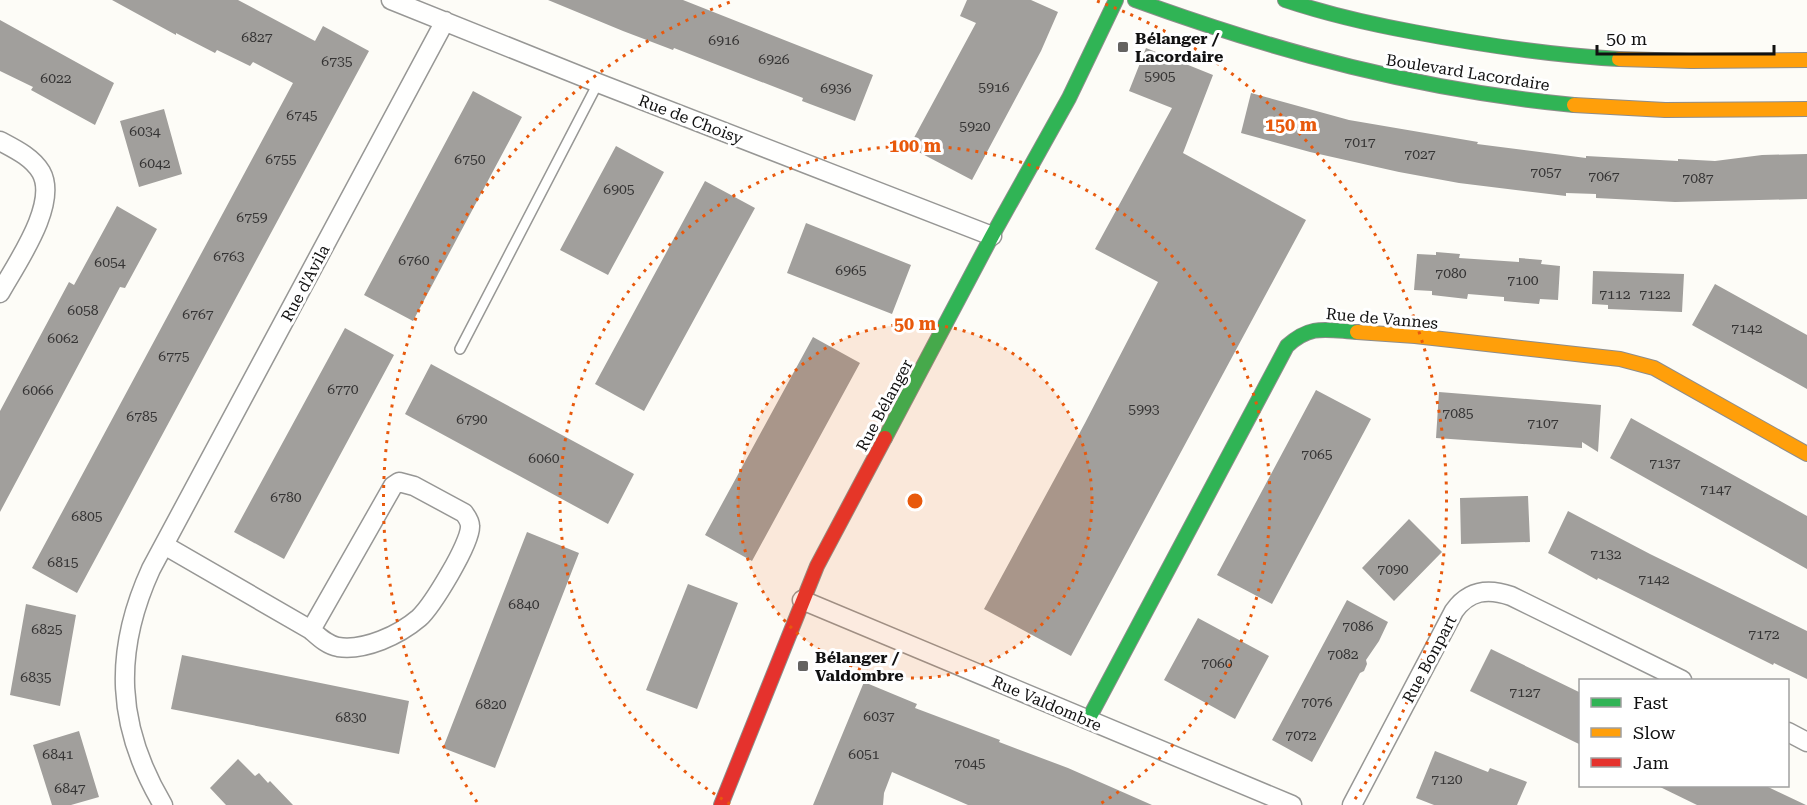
<svg xmlns="http://www.w3.org/2000/svg" width="1807" height="805" font-family="'Roboto Serif',serif">
<style>
.building{fill:#a19f9c}
.lines{fill:none;stroke-linecap:round;stroke-linejoin:round}
.lane-casing{stroke:#979795;stroke-width:12}
.street-casing{stroke:#979795;stroke-width:21}
.fast-casing{stroke:#8e8d8b;stroke-width:16}
.slow-casing{stroke:#8e8d8b;stroke-width:16}
.jam-casing{stroke:#8e8d8b;stroke-width:16}
.lane{stroke:#fffffe;stroke-width:9}
.street{stroke:#fffffe;stroke-width:18}
.fast{stroke:#30b455;stroke-width:14}
.slow{stroke:#ff9f0a;stroke-width:14}
.jam{stroke:#e5322d;stroke-width:14}
.ring{fill:none;stroke:#e8590c;stroke-width:3;stroke-dasharray:3 6}
.poi-dot{fill:#646362;stroke:#fff;stroke-width:2}
.labels{text-anchor:middle;stroke-width:6;stroke-linejoin:round;paint-order:stroke}
.number-label{font-size:14px;fill:#353434}
.poi-label{font-size:16px;font-weight:bold;fill:#111;stroke:#fff;text-anchor:start}
.street-label{font-size:16px;fill:#111;stroke:#fff}
.centre{fill:#e8590c;stroke:#fff;stroke-width:3}
.ring-label{font-size:18px;text-anchor:middle;font-weight:bold;fill:#e8590c;stroke:#fff;stroke-width:6;stroke-linejoin:round;paint-order:stroke}
</style>
<rect width="100%" height="100%" fill="#fdfcf7"/>
<path class="building" d="M112,0H238L315,41L323,26L369,51L77,593L32,568L293,83L253,62L250,66L217,50L215,53L176,33V35Z
M548,0H683L873,75L855,121L802,101L803,98L674,48L673,50L623,31Z
M967,0H1031L1058,12L1041,51L972,180L909,147L976,23L960,16Z
M0,20L114,83L95,125L31,90L33,87L0,71Z
M1146,48L1213,75L1183,153L1306,220L1071,656L984,609L1085,423L1158,282L1095,249L1172,108L1129,91Z
M473,91L522,117L413,321L364,295Z
M1251,93L1349,120L1478,142L1477,144L1586,158V156L1678,161V159L1715,161L1762,155L1807,154V199L1675,202L1596,198V194L1566,193V196L1459,183L1399,172L1310,152L1241,133Z
M164,109L182,174L139,187L120,121Z
M616,146L664,172L608,275L560,250Z
M705,181L755,208L644,411L595,384Z
M117,206L157,229L125,288L120,287L0,512V411L69,282L74,285Z
M806,223L911,265L892,314L787,273Z
M1436,252L1460,254L1459,258L1519,262V258L1542,260L1541,264L1560,266L1558,300L1540,299L1539,304L1504,301V297L1468,294L1467,299L1432,295V291L1414,290L1417,254L1436,255Z
M1593,271L1684,274L1682,312L1608,309V305L1592,304Z
M1715,284L1807,335V389L1692,325Z
M345,328L394,355L284,559L234,532Z
M813,337L860,363L752,561L705,535Z
M431,364L634,474L608,524L405,414Z
M1316,390L1371,419L1272,604L1217,575Z
M1439,392L1601,405L1598,452L1582,442V448L1436,438Z
M1631,418L1807,516V569L1610,458Z
M1528,496L1530,542L1461,544L1460,498Z
M1568,511L1650,554L1807,631V679L1774,663L1773,665L1598,578L1597,580L1548,553Z
M1409,519L1442,552L1394,601L1362,568Z
M527,532L579,553L495,768L443,748Z
M688,584L738,603L697,709L646,690Z
M1347,600L1388,622L1379,641L1366,660L1367,664L1364,671L1360,673L1312,762L1272,740Z
M26,604L76,615L60,706L10,695Z
M1198,618L1269,656L1235,719L1164,680Z
M1491,649L1581,693V745L1470,691Z
M182,655L409,701L399,754L171,709Z
M864,682L917,704L915,708L1000,740L999,742L1068,768L1152,805H968L892,772L884,793L883,805H813Z
M79,731L99,797L71,805H52L33,745Z
M1435,751L1488,772L1490,768L1527,782L1517,805H1434L1416,798Z
M238,759L255,776L259,773L268,783L270,781L293,805H226L210,788Z
M1658,786H1766L1806,805H1697Z"/>
<g class="lines">
<defs>
<path id="lane" d="M460,349L598,83"/>
<path id="street" d="M391,0L598,83L992,236
M0,141C15,149 32,157 41,172C59,204 16,264 0,293
M164,545L311,630C319,637 327,645 338,647C365,651 399,635 419,618C432,606 471,543 470,526C470,521 467,517 464,513L414,486L399,482L393,486L311,630
M802,600L1292,805
M1788,732L1807,742
M163,805C116,726 113,652 151,569L445,21
M1352,805L1454,611C1469,590 1488,588 1511,596L1682,680"/>
<path id="fast" d="M1135,0C1281,53 1419,90 1574,105
M1285,0C1327,14 1370,24 1414,32C1482,45 1550,55 1619,59
M885,438L992,236L1069,98L1116,0
M1088,720L1287,346C1311,324 1326,330 1357,332"/>
<path id="slow" d="M1619,59L1691,61L1807,60
M1574,105L1665,110L1807,109
M1357,332L1415,336L1620,359L1654,368L1807,454"/>
<path id="jam" d="M721,805L817,566L885,438"/>
</defs>
<use href="#lane" class="lane-casing"/>
<use href="#street" class="street-casing"/>
<use href="#fast" class="fast-casing"/>
<use href="#slow" class="slow-casing"/>
<use href="#jam" class="jam-casing"/>
<use href="#lane" class="lane"/>
<use href="#street" class="street"/>
<use href="#fast" class="fast"/>
<use href="#slow" class="slow"/>
<use href="#jam" class="jam"/>
</g>
<circle cx="915" cy="501" r="177" fill="#e8590c" fill-opacity=".12"/>
<g class="ring">
<circle cx="915" cy="501" r="177"/>
<path d="M730 804A355 355 0 1 1 1100 804"/>
<path d="M477 802A532 532 0 0 1 733 1M1097 1A532 532 0 0 1 1353 802"/>
</g>
<g class="poi-dot">
<rect x="1117" y="41" width="12" height="12" rx="3"/>
<rect x="797" y="660" width="12" height="12" rx="3"/>
</g>
<g class="labels">
<g class="number-label">
<text x="257" y="42">6827</text>
<text x="724" y="45">6916</text>
<text x="774" y="64">6926</text>
<text x="337" y="66">6735</text>
<text x="1160" y="81">5905</text>
<text x="56" y="83">6022</text>
<text x="994" y="92">5916</text>
<text x="836" y="93">6936</text>
<text x="302" y="120">6745</text>
<text x="975" y="131">5920</text>
<text x="145" y="136">6034</text>
<text x="1360" y="147">7017</text>
<text x="1420" y="159">7027</text>
<text x="281" y="164">6755</text>
<text x="470" y="164">6750</text>
<text x="155" y="168">6042</text>
<text x="1546" y="177">7057</text>
<text x="1604" y="181">7067</text>
<text x="1698" y="183">7087</text>
<text x="619" y="194">6905</text>
<text x="252" y="222">6759</text>
<text x="229" y="261">6763</text>
<text x="414" y="265">6760</text>
<text x="110" y="267">6054</text>
<text x="851" y="275">6965</text>
<text x="1451" y="278">7080</text>
<text x="1523" y="285">7100</text>
<text x="1615" y="299">7112</text>
<text x="1655" y="299">7122</text>
<text x="83" y="315">6058</text>
<text x="198" y="319">6767</text>
<text x="1747" y="333">7142</text>
<text x="63" y="343">6062</text>
<text x="174" y="361">6775</text>
<text x="343" y="394">6770</text>
<text x="38" y="395">6066</text>
<text x="1144" y="414">5993</text>
<text x="1458" y="418">7085</text>
<text x="142" y="421">6785</text>
<text x="472" y="424">6790</text>
<text x="1543" y="428">7107</text>
<text x="1317" y="459">7065</text>
<text x="544" y="463">6060</text>
<text x="1665" y="468">7137</text>
<text x="1716" y="494">7147</text>
<text x="286" y="502">6780</text>
<text x="87" y="521">6805</text>
<text x="1606" y="559">7132</text>
<text x="63" y="567">6815</text>
<text x="1393" y="574">7090</text>
<text x="1654" y="584">7142</text>
<text x="524" y="609">6840</text>
<text x="1358" y="631">7086</text>
<text x="47" y="634">6825</text>
<text x="1764" y="639">7172</text>
<text x="1343" y="659">7082</text>
<text x="1217" y="668">7060</text>
<text x="36" y="682">6835</text>
<text x="1525" y="697">7127</text>
<text x="1317" y="707">7076</text>
<text x="491" y="709">6820</text>
<text x="879" y="721">6037</text>
<text x="351" y="722">6830</text>
<text x="1301" y="740">7072</text>
<text x="58" y="759">6841</text>
<text x="864" y="759">6051</text>
<text x="970" y="768">7045</text>
<text x="1447" y="784">7120</text>
<text x="70" y="793">6847</text>
</g>
<g class="poi-label">
<text x="1135" y="44">Bélanger /<tspan x="1135" dy="18">Lacordaire</tspan></text>
<text x="815" y="663">Bélanger /<tspan x="815" dy="18">Valdombre</tspan></text>
</g>
<g class="street-label">
<text transform="translate(1468 72) rotate(9)" y="6">Boulevard Lacordaire</text>
<text transform="translate(691 119) rotate(21)" y="6">Rue de Choisy</text>
<text transform="translate(305 283) rotate(-62)" y="6">Rue d'Avila</text>
<text transform="translate(1382 318) rotate(5)" y="6">Rue de Vannes</text>
<text transform="translate(884 405) rotate(-62)" y="6">Rue Bélanger</text>
<text transform="translate(1429 659) rotate(-62)" y="6">Rue Bonpart</text>
<text transform="translate(1047 703) rotate(23)" y="6">Rue Valdombre</text>
</g>
</g>
<circle cx="915" cy="501" r="9" class="centre"/>
<g class="ring-label">
<text x="1291" y="131">150 m</text>
<text x="915" y="152">100 m</text>
<text x="915" y="330">50 m</text>
</g>
<rect x="1579" y="679" width="210" height="108" fill="#ffffff" stroke="#a0a0a0" stroke-width="1.5"/>
<rect x="1591" y="698" width="30" height="9" fill="#30b455" stroke="#a0a0a0" stroke-width="1.5"/>
<text x="1633" y="709" font-size="18" fill="#111111">Fast</text>
<rect x="1591" y="728" width="30" height="9" fill="#ff9f0a" stroke="#a0a0a0" stroke-width="1.5"/>
<text x="1633" y="739" font-size="18" fill="#111111">Slow</text>
<rect x="1591" y="758" width="30" height="9" fill="#e5322d" stroke="#a0a0a0" stroke-width="1.5"/>
<text x="1633" y="769" font-size="18" fill="#111111">Jam</text>
<path d="M1597 45v9h177v-9" fill="none" stroke="#111111" stroke-width="3"/>
<text x="1606" y="45" font-size="18" fill="#111111" stroke="#ffffff" stroke-width="4.5" paint-order="stroke">50 m</text>
</svg>
